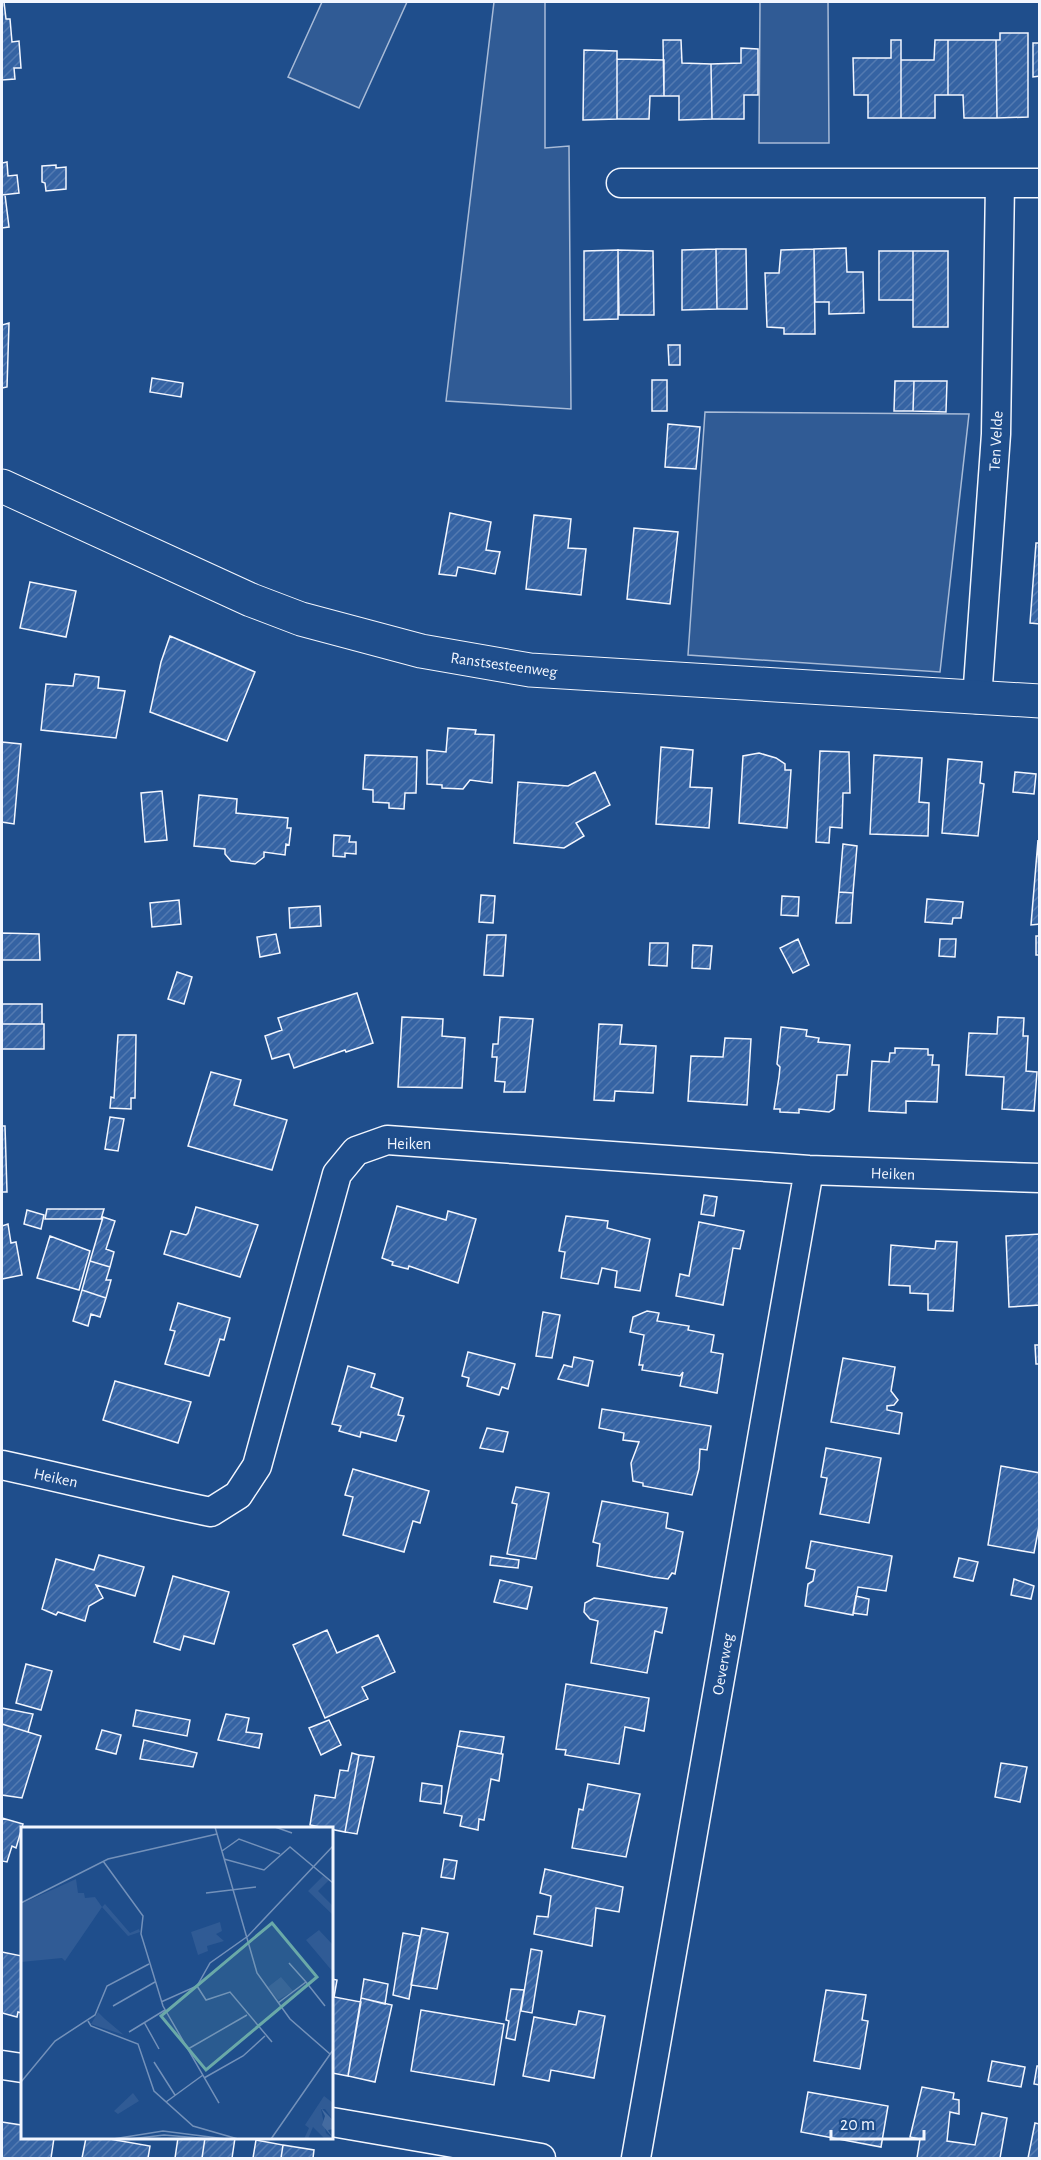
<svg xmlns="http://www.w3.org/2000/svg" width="1041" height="2160" font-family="'Alegreya Sans',sans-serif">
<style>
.built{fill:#305b95;stroke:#a8bbd7;stroke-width:1.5}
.building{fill:url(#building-hatch);stroke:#f2f6ff;stroke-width:1.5}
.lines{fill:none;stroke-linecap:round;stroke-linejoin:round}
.street-casing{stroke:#f2f6ff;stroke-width:31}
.secondary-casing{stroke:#f2f6ff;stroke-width:35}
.street{stroke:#1f4e8c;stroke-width:28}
.secondary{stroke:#1f4e8c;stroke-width:33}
.labels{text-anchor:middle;stroke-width:4.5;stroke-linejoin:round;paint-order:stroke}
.street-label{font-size:16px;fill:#f2f6ff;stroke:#1f4e8c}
.inset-road{fill:none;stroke:#7391ba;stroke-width:1.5}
.view{fill:#6aa9a8;fill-opacity:0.15;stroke:#6aa9a8;stroke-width:3}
.inset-edge{fill:none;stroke:#f2f6ff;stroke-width:3}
</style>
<defs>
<pattern id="building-hatch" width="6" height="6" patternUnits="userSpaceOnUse" patternTransform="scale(1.5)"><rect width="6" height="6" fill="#3563a3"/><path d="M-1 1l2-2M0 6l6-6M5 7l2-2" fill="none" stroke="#537ab1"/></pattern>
</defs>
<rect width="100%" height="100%" fill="#1f4e8c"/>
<path class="built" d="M322,2H407L359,108L288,77Z
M494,2H545V148L569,146L571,409L446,401Z
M760,2H828L829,143H759Z
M705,412L969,414L940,672L688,655Z"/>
<path class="building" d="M2,2H4L6,19H10L12,42L19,41L21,68H14L15,79L2,80Z
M1000,33H1028V117L997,118L996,40H1000Z
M663,40H681L682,63L711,64L712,119L679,120V96H664Z
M891,40H901V118H868V95H854L853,58H891Z
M935,40H948V95H935V118H901V60H934Z
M948,40H996L997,118H964L963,95H948Z
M1033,43H1040V76L1033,77Z
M741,48L758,49V95H744V119H712L711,64L741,63Z
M584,50L617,51V119L583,120Z
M617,59L664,60V96H650L649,119H617Z
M7,162L8,176L17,175L19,193L2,195V163Z
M56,165V168L66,167V189L46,191L45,183L42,182V166Z
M2,195H5L9,227L2,228Z
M846,248L847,272H863L864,313L829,314V302H815L814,249Z
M716,249L717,309L682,310V250Z
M716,249H746L747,309H717Z
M814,249L815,334H784V328L767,327L765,273H779L781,250Z
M618,250L653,251L654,315H619Z
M618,250V319L584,320V251Z
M879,251H913V300H879Z
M913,251H948V327H913Z
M9,323L7,387L2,388V325Z
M668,345H680V365H669Z
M152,378L183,383L181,397L150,392Z
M652,380H667V411H652Z
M895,381H914L913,411H894Z
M914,381H947L946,412L913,411Z
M668,424L700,427L696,469L665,467Z
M450,513L491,522L486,550L500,552L495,574L458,567L456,576L439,574Z
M534,515L571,519L568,548L586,549L581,595L526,589Z
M634,528L678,532L670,604L627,599Z
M1036,543H1040V624L1030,623Z
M30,582L76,591L66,637L20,628Z
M170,636L255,672L227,741L150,712L161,662Z
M75,674L99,677L98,688L125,691L116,738L41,730L46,684L73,686Z
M448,728L476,730L475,734L494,735L492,783L470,780L463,789L442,788V785L427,784V750L446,752Z
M2,742L21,744L14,824L2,822Z
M661,747L693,750L690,787L712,788L709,828L656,824Z
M820,751L849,752L850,793H843L842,828L830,827L829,843L816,842Z
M759,753L776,758L785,764V770H791L787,828L739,823L743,756Z
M365,755L417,757L416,793H405L404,809L389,808V803L373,802V790L363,789Z
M874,755L922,758L919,802L929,803L928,836L870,834Z
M948,759L982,762L980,783L984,784L978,836L942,833Z
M595,772L610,805L576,823L584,836L564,848L514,843L518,782L568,786Z
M1015,772L1036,774L1034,794L1013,792Z
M162,791L167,840L145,842L141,793Z
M199,795L237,799L236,813L288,818L287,828H291L289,845L286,844L285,855L264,852V857L255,864L231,861L225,854V849L194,846Z
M334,835L350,836L349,842H356V854L345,853V857L333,856Z
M1038,840L1040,924L1031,925Z
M843,844L857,846L853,893L839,892Z
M839,892L853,893L851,923H836Z
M481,895L495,896L493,923L479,922Z
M782,896L799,897L798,916L781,915Z
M927,899L963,902L961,918H953L952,924L925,922Z
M179,900L181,924L152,927L150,903Z
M320,906L321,926L290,928L289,908Z
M2,933L39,934L40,960H2Z
M276,934L280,953L260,957L257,937Z
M487,935H506L503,976L484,975Z
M1036,936H1040V955H1036Z
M798,939L809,965L793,973L780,948Z
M940,939H956L955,957L939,956Z
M650,943H668L667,966L649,965Z
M693,945L712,946L710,969L692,968Z
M177,972L192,977L184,1004L168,999Z
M357,993L373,1043L346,1052L345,1050L294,1068L289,1054L272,1059L265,1036L282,1030L278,1018Z
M2,1004H42V1024H2Z
M402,1017L443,1019L442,1036L465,1038L462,1088L398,1087Z
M500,1017L533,1019L525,1092H504L505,1082L495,1081L497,1057H492L493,1044H498Z
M998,1017L1024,1018L1023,1036H1028L1026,1071L1037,1072L1034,1111L1002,1109L1004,1077L966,1075L969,1033L997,1034Z
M2,1024H44V1049H2Z
M599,1024L622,1025L620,1044L656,1046L653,1093L615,1091L614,1101L594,1100Z
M781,1027L807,1030L806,1036L819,1038L818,1042L850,1045L847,1075H837L834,1109L829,1112L799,1109V1113L780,1112V1109H774L779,1077L780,1067L777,1064Z
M118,1035H136L135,1098H131V1109L110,1108L111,1097L114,1098Z
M725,1038L751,1039L747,1105L688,1101L691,1056L723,1057Z
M895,1048L928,1049V1055H933L932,1065H939L937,1102L906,1101V1113L869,1111L872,1061L889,1062L890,1053H895Z
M211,1072L241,1080L234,1105L287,1120L272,1170L188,1146Z
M110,1117L124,1119L118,1151L105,1149Z
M2,1126H5L7,1192H2Z
M704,1195L717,1197L714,1216L701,1214Z
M397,1206L446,1220L448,1211L476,1219L458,1283L409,1266L408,1269L392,1265L393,1262L382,1258Z
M196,1207L258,1225L240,1277L164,1254L171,1231L186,1235L188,1233Z
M47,1209H104L101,1219H45Z
M27,1210L44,1215L41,1229L24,1224Z
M566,1216L608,1221L607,1228L650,1239L640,1291L615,1287L617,1271L602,1268L598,1284L561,1278L565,1252L559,1251Z
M103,1217L115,1221L106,1249L114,1252L110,1267L90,1261Z
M699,1222L744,1231L740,1249L733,1248L723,1305L676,1296L680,1274L689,1276Z
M8,1224L11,1243L16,1242L22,1275L2,1279V1226Z
M1040,1234V1305L1009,1307L1006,1236Z
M50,1236L90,1251L79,1290L37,1278Z
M936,1241L957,1242L953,1311L928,1310V1294L910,1293V1286L889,1285L891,1245L935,1249Z
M90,1261L110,1267L106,1280H111L106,1298L82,1290Z
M82,1290L106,1298L100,1317L91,1314L88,1326L73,1321Z
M178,1303L230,1318L224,1340L220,1339L209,1376L165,1364L175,1331L170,1330Z
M647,1311L659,1313L657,1321L689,1326L688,1330L714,1335L711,1352L723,1354L717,1393L680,1386L683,1372L680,1376L642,1370L643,1365H639L644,1335L630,1332L633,1317Z
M543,1312L560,1315L552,1358L536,1356Z
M1035,1345H1040V1364H1036Z
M468,1352L515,1364L508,1389L502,1387L499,1395L467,1386L469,1378L462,1376Z
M574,1357L593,1361L588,1386L558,1379L564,1365L572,1367Z
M843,1358L895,1367L891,1391L898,1400L894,1405L887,1406V1410L902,1413L899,1434L831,1422Z
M348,1366L375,1374L371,1387L403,1398L398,1415L404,1416L396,1441L361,1432L360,1437L339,1431L341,1426L332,1424Z
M115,1381L191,1402L178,1443L103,1420Z
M602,1409L711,1426L707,1450L700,1449L699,1469L692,1495L643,1486V1483L633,1481L631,1463L639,1442L623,1440L624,1433L599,1428Z
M487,1428L508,1432L503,1452L480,1448Z
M826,1448L881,1458L869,1523L820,1514L827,1478L821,1477Z
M1001,1466L1040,1473V1521L1034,1553L988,1545Z
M353,1469L429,1491L420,1523L413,1521L404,1552L343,1535L353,1497L345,1495Z
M516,1487L549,1493L536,1559L507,1554L517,1504L512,1503Z
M602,1501L668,1513L666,1528L683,1532L675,1574L672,1573L668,1579L653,1577L597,1566L600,1544L593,1542Z
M811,1541L892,1556L886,1591L858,1587L853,1615L805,1606L808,1584L813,1581L815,1570L806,1568Z
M99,1555L144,1567L135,1596L96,1585L103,1598L89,1606L85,1621L58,1612L56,1615L42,1609L56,1559L94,1570Z
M491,1556L519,1560L518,1568L490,1565Z
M959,1558L978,1562L973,1581L954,1577Z
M173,1576L229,1592L214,1644L184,1636L180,1650L154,1642Z
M1014,1579L1034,1586L1031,1599L1011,1595Z
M500,1580L532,1587L527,1609L494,1602Z
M856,1596L869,1599L867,1615L853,1613Z
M594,1598L667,1608L662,1633L655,1631L647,1673L591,1663L598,1621L590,1619L584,1612L585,1603Z
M327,1630L337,1653L378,1635L395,1672L362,1687L368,1699L325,1718L293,1645Z
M26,1664L52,1671L41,1710L16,1703Z
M566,1684L649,1698L644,1731L625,1727L619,1764L565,1755L566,1750L556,1749Z
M2,1708L33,1714L28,1732L2,1724Z
M136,1710L190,1720L187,1736L133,1726Z
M226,1714L249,1718L246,1732L262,1734L259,1748L218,1740Z
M329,1720L341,1745L321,1755L309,1728Z
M2,1724L41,1736L22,1798L2,1795Z
M102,1730L121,1735L116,1754L96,1749Z
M460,1731L504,1737L501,1754L457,1746Z
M144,1740L197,1753L193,1767L140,1759Z
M457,1746L503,1754L499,1781L491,1779L484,1820L479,1819L478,1830L460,1826L462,1816L444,1813Z
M352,1753L359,1755L345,1832L310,1825L315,1795L335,1798L340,1770L348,1771Z
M359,1755L374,1757L357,1834L345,1832Z
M1001,1763L1027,1767L1020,1802L995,1797Z
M422,1783L442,1786L441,1804L420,1801Z
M588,1784L640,1794L626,1857L572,1848L579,1809L583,1810Z
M2,1818L23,1824L16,1848L12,1846L7,1862L2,1861Z
M444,1859L457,1861L454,1879L441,1877Z
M545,1869L623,1887L619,1912L596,1908L592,1946L534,1934L537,1916L548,1917L551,1896L540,1893Z
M422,1928L448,1933L437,1989L411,1985Z
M403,1933L420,1936L409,1999L393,1995Z
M531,1949L542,1951L532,2013L521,2011Z
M2,1952L22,1956V2013L18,2012L17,2017L2,2013Z
M332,1979L337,1980L334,1997L361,2002L348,2076L332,2073Z
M364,1979L388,1984L385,2004L361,1998Z
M511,1989L524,1990L515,2040L506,2038L509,2021L506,2020Z
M826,1990L866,1995L862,2020L868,2021L860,2069L814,2061Z
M361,1998L392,2005L375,2082L348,2076Z
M421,2010L504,2024L494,2085L411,2071Z
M579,2011L605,2016L594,2078L551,2070L549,2081L523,2076L534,2017L576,2025Z
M992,2061L1025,2067L1021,2087L988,2081Z
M1037,2066H1040V2085L1034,2084Z
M922,2087L954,2093L953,2099L959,2100V2114L950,2112L947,2141L975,2145L982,2113L1007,2118L1000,2158H917L920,2139L910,2137Z
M808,2092L888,2106L881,2147L801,2132Z
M2,2122L21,2125L22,2138H54L51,2158H2Z
M1035,2123L1040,2124V2158H1028Z
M86,2138H104L150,2146L148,2158H82Z
M178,2138H205L202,2158H175Z
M205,2138H235L232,2158H202Z
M256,2140L283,2145L281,2158H253Z
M283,2145L314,2150L313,2158H281Z"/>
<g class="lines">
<defs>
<path id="street" d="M621,183H1000
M977,699L996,434L1000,183H1040
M2,1465C72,1480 141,1498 211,1512L238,1495L257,1466L337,1174L356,1151L387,1140L809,1170L1040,1178
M2,2065L22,2068
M332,2122L541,2158
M636,2158L809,1170"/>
<path id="secondary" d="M2,486L251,600L301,619L421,651L530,670L1040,701"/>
</defs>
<use href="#street" class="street-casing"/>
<use href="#secondary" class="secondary-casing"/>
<use href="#street" class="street"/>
<use href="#secondary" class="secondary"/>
</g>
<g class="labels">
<g class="street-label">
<text transform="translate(995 441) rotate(-87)" y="6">Ten Velde</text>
<text transform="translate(504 664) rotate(8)" y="6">Ranstsesteenweg</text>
<text x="409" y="1149">Heiken</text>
<text transform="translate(893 1173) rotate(2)" y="6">Heiken</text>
<text transform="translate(56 1477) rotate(12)" y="6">Heiken</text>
<text transform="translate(722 1664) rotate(-80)" y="6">Oeverweg</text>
</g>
</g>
<g transform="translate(21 1827)">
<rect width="312" height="312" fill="#1f4e8c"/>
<path d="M55,52L57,66H63L64,71L74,70L81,80L44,134L41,131L0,135V77ZM260,150L272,164L257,173L247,160ZM77,185L84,192L103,208L70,197Z" fill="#305b95"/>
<path d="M302,49L308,53L297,64L312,79V88L287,64ZM84,77L109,106L118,102L119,105L107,109L81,80ZM199,95L201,104L195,107L203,114L186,119L187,124L177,128L170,105ZM298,103L312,118V145L285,113ZM112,266L118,274L97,287L93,284ZM303,269L312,276V293L304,282H300L305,306L312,312H304L292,300L287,312H283L288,301L284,298Z" fill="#305b95"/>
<path d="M300,281L312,293V302L307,303L312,311L301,298L304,289Z" fill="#446ba0"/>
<path class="inset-road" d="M194,0L236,146L269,192L309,227M254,0L271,6M201,24L218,12L259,27M203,32L243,43L269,20L312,56M82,34L122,89L120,107L142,179L198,276M185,66L235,60M0,76L87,32L196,7M268,136L285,155M176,159L185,173L209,165L251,215M140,175L176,159L189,136L227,109L312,19M257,176L285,155L304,179M92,179L134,155M67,194L70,199L117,217L133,264L172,299L217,312M123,195L138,222M108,205L144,183M167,222L226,188M133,235L154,268M183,251L222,229L244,209M0,255L34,214L74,188L86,159L128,137M145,275L182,248M92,312L142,304L205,312M109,312L143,308L190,312M250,312L312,223"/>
<path class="view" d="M251,96L296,150L185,243L140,189Z"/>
<rect width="312" height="312" class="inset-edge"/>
</g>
<rect width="1041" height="2160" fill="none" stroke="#f2f6ff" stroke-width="6"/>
<path d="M831 2130v9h93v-9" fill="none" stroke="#f2f6ff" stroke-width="3"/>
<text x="840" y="2130" font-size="18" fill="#f2f6ff" stroke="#1f4e8c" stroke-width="4.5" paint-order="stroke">20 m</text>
</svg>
